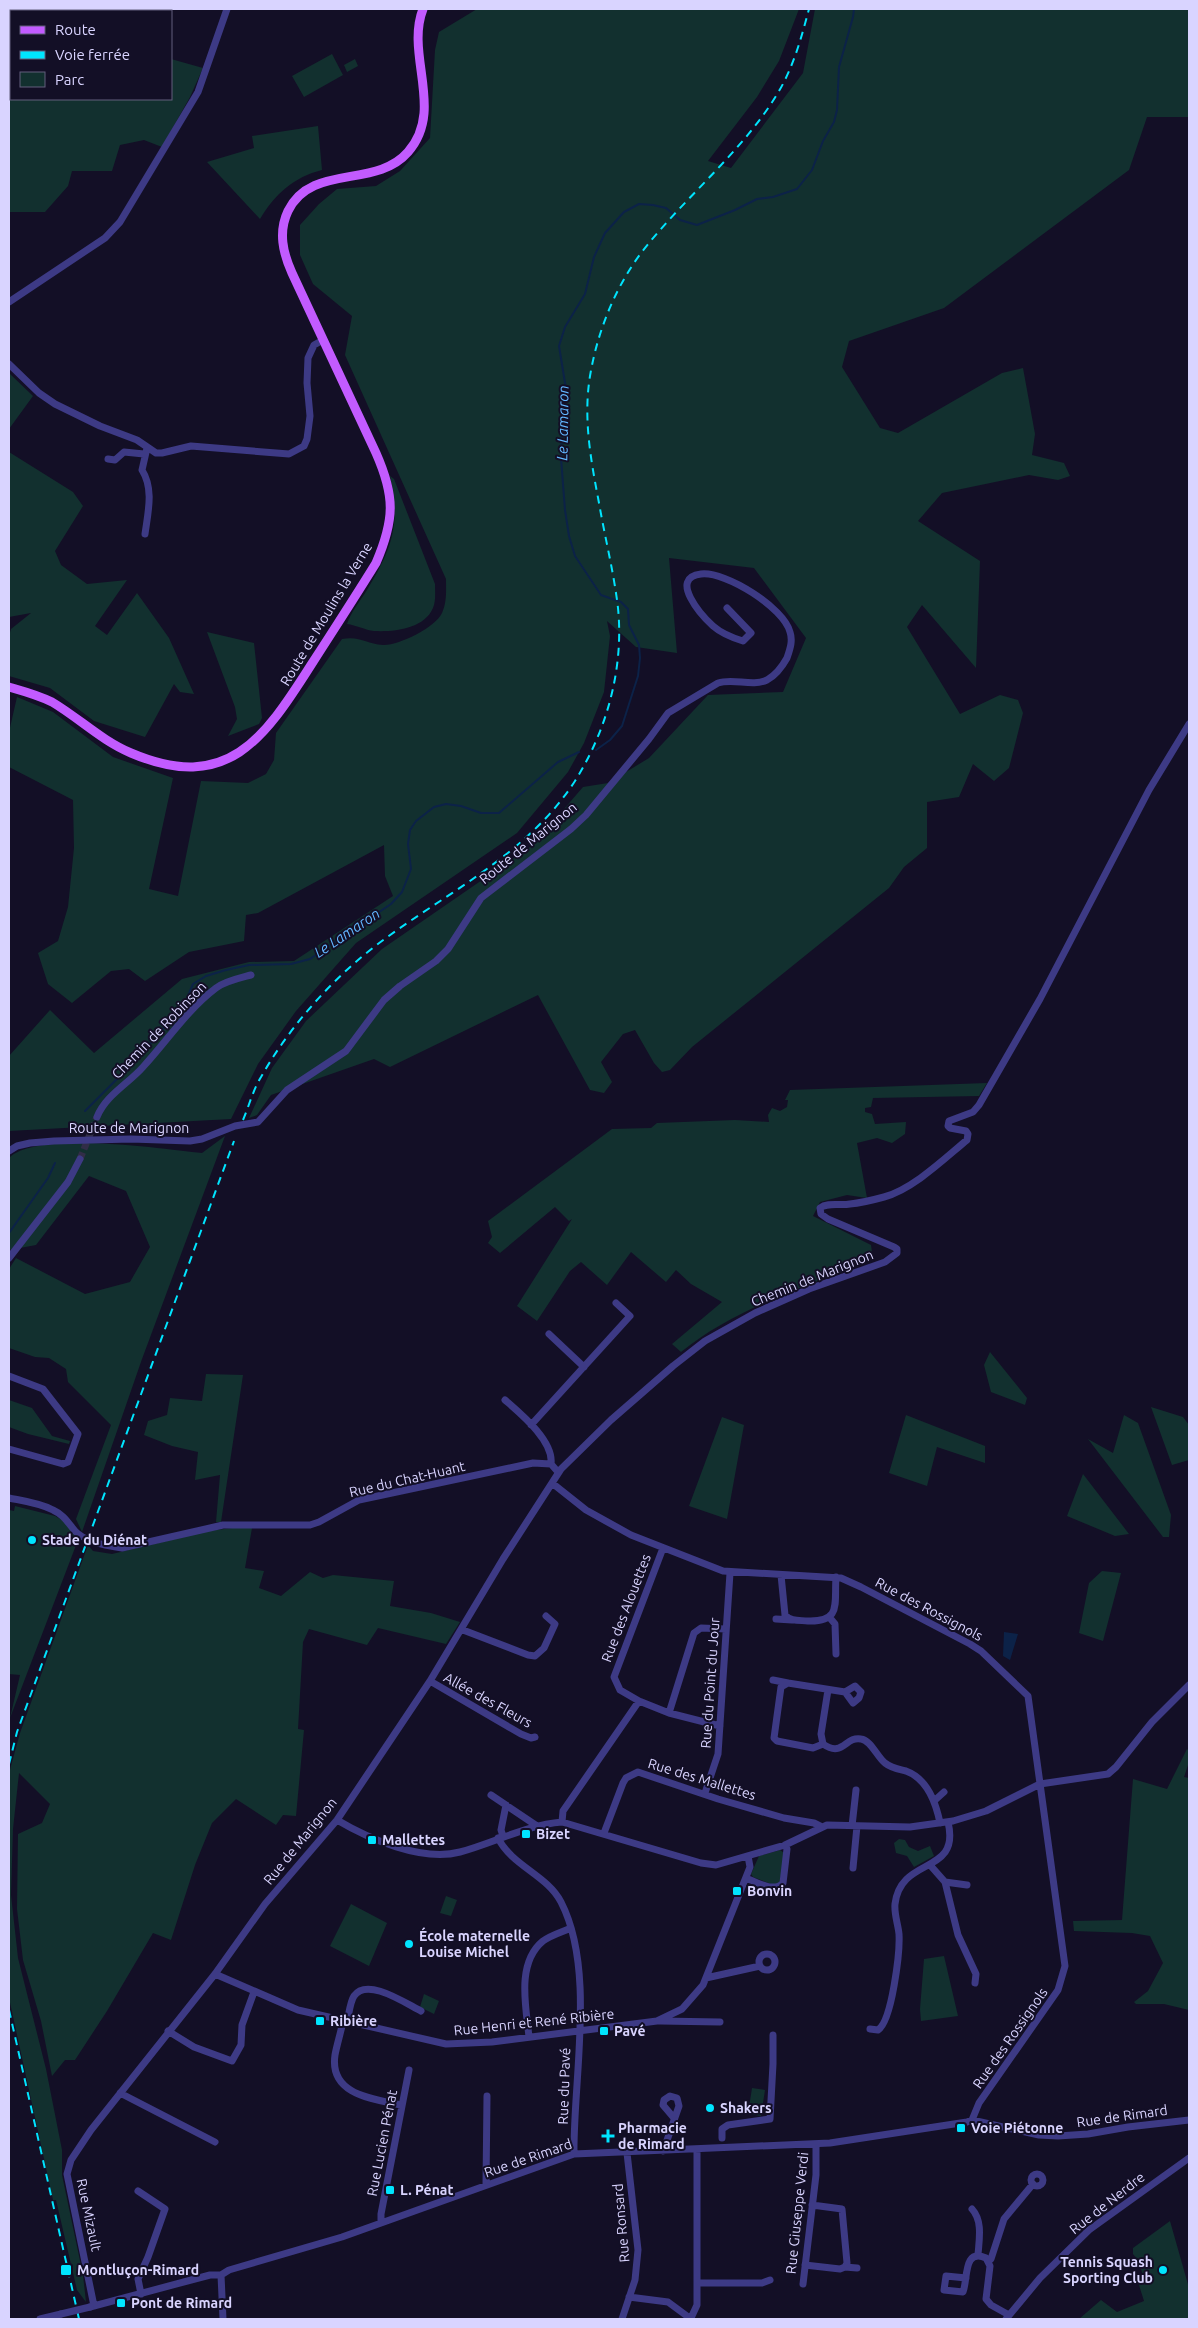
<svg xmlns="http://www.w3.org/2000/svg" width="1198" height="2328" font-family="Ubuntu,sans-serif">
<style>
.green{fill:#12302f}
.water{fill:#0c2248}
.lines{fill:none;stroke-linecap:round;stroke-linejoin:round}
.stream{stroke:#0c2248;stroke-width:2}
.minor-tunnel{stroke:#312d47;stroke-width:7;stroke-dasharray:7 3.5;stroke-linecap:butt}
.minor{stroke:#3d3a85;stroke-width:7}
.major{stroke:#c25bff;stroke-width:9}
.rail{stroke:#00e5ff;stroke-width:2;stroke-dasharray:8 6;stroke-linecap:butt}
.minor-bridge{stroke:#3d3a85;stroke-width:7}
.poi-dot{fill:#00e5ff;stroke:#130f26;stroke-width:2}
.labels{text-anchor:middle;stroke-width:4;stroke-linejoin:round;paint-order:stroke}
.street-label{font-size:14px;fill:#d9d4ff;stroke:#130f26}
.poi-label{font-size:14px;font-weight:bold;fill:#d9d4ff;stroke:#130f26;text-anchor:start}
.water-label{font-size:15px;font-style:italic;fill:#62b6ff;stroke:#130f26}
</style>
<rect width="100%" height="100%" fill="#130f26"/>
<path class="green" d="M9,9H172L171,15V11H11V99H171V59L203,68L190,97L162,147L144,140L120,145L112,171H72L68,186L45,212H9Z
M477,9H799L779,61L757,97L708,161L731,168L803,73L815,9H1189V117H1147L1129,170L944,308L849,341L842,367L880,428L898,433L1002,373L1023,368L1035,434L1032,455L1064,463L1070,476L1058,480L1029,475L942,493L918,521L980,561L976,668L922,605L907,627L960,714L1000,695L1018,700L1023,713L1009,768L994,781L973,764L959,797L927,802V848L904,867L889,888L692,1047L670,1070L662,1072L654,1063L635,1030L623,1034L601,1062L612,1082L604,1093L590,1090L538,995L390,1067L374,1059L271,1095L257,1115L249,1118L272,1068L306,1021L382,949L533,845L583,787L608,783L649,758L708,695L783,692L806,638L754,568L669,558L677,653L636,647L607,621L610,636L604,692L584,743L568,772L517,833L356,943L296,1011L258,1064L231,1119L9,1131V1056L50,1010L94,1053L182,979L249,962L294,961L393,896L385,876L384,845L258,913L246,915L244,941L189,952L145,981L129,969L111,971L72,1003L48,984L38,953L58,941L68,907L74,848L73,800L9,767V732L17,697L53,712L113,757L173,778L149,889L178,896L201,781L248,783L266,774L274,760L276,733L342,639C361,636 366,644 383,645C398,646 436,627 442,613C447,602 446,591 446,579L345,355L352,316L313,284L300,255V225L319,204L337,189L376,186L400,171L430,138L435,50L439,32Z
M332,54L343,75L304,97L292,76Z
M355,59L358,66L347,72L344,65Z
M318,126L322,170C294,177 275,194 260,219L207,162L254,148L252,136Z
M9,373L33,396L9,429Z
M9,452L73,492L83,506L55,551L61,565L87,584L127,580L95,626L107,635L137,593L169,638L194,694L180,692L174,684L145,737L94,721L50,688L9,676V636L11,629L31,613L9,617Z
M390,476L394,479L435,584C435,592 436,601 433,608C424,629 394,632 374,631C365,630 356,625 347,624C351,612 360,601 367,590C392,549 401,524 390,476Z
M207,632L254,643L262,718L259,724L228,736L237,719L235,707Z
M987,1083L979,1096L873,1098L871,1107L865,1108V1112L872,1114L875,1124L906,1122L905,1134L892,1143L877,1138L857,1143L867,1198L847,1195L820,1202L813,1216L871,1245L873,1259C809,1286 736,1307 681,1352L672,1344L722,1302L691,1284L676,1270L666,1282L631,1252L607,1285L581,1262L570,1271L537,1321L517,1306L572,1219L569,1221L555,1207L500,1253L488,1243L492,1237L488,1221L612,1129L651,1128L657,1123L735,1120L769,1122L768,1115L772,1108L780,1111L787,1107L788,1100H785L790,1090Z
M225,1136L142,1359L82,1532L76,1519L111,1425L68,1382L66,1369L49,1358L35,1357L9,1348V1269L16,1258L85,1294L130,1282L150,1247L126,1191L89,1176L36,1245L9,1250V1158C36,1130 163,1149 202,1153Z
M990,1352L1027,1398L1025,1405L991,1392L984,1365Z
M206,1374L243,1375L221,1522H216L220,1475L195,1480L198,1452L172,1446L144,1435L148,1421L167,1415L170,1398L202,1401Z
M9,1400L32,1408L52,1436L70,1441L69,1444L28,1434L9,1427Z
M1151,1407L1183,1417L1189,1425V1460L1172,1465Z
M906,1415L985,1446V1463L937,1447L927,1486L889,1473Z
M1124,1415L1138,1423L1171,1515L1169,1537H1163L1088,1439L1113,1453Z
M722,1417L744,1425L727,1519L689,1506Z
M1083,1474L1129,1534L1115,1536L1067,1516Z
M15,1506L55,1516L64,1521L78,1540L10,1718L20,1675L9,1674V1510L14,1511Z
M232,1528H252L245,1568L264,1571L259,1588L281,1596L310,1572L323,1578L333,1575L394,1581L390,1606L431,1613L460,1622L446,1644L378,1628L367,1645L309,1629L303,1642L298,1729L304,1730L296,1816L283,1815L276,1825L236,1799L212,1823L195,1865L171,1940L153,1933L107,2011L75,2060H65L52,2076L41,2021L23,1960L17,1909L18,1834L42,1823L50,1804L19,1773L13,1829L11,1895L18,1958L46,2069L62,2150V2175L83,2275L86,2302L77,2290L56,2200H53L9,1998V1773L20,1733L88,1545L93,1551L112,1554L208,1531Z
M1102,1571L1121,1573L1103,1641L1079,1633L1089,1583Z
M1187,1749L1189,1751V1762L1184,1777L1189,1778V2010L1164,2004H1136L1134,2002L1148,1991L1163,1963L1150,1936L1132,1933L1074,1931L1073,1921L1122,1920L1133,1779L1167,1789Z
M899,1839L905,1840L909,1847L918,1851L930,1846L934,1856L914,1867L907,1856L896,1853L894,1843Z
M780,1850L784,1853L780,1882L774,1885L753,1877L751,1874L759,1856Z
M446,1896L457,1900L451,1916L440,1913Z
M351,1904L387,1923L369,1966L330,1946Z
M944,1956L958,2016L921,2021L920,2009L924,1959Z
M424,1994L439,2001L434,2014L420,2007Z
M752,2088L765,2090L761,2116L748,2114Z
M1170,2221L1189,2288V2319H1079L1101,2300L1117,2312L1144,2301L1138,2282L1144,2280L1139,2261L1133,2254V2248Z"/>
<path class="water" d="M1004,1632L1018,1634L1010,1660L1003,1656Z"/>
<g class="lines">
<path class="stream" d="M596,750L610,740L622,726L638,676L640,658L639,645L629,625L628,609L621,602L601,595L575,556L569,536L565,510L561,458L563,410L566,389L559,346L565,327L585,294L594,257L605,233L624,212L639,204L653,205L666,208L680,220L697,225L735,210L757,199L773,197L797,189L812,170L823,141L834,122L837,110L839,67L853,17L854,9
M85,1111L139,1057L185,1003L193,984L206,976L226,970L249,965L291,964L310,959L391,904L402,892L411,869L408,844L410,830L416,821L434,807L446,804L461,806L481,813H499L558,762L579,752
M9,1233L48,1178L55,1163"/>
<path class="minor-tunnel" d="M80,1159L97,1117"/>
<path class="minor" d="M9,302L105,238L120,222L198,92L227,9
M9,364L39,393L55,404L100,426L137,440L156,453H162L191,446L289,454L304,446L307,439L310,416L307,383L308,358L314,345L323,340
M108,459L115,460L124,452L144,454
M145,534C148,512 154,489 142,470L147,448
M97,1117C106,1095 128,1084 143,1067C167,1041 187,1010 216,988C225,981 240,978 251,975
M9,1151L17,1146L30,1143L54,1141L131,1139L190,1141L202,1139L235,1126L258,1122L287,1090L346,1051L384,1000L400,986L436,961L448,949L481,898L571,829L586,815L649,739L668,713L718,683C734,678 752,687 767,680C776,675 782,667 787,658C790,649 793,641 790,632C784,608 726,571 701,574C668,578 702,616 713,626C721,633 733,638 743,641L751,633L727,608
M9,1258L68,1182L80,1159
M549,1334L584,1367
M9,1376L43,1389L78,1434L68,1462L63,1464L9,1449
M505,1400C521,1414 554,1441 551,1464
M531,1425L630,1316L616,1303
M552,1483L586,1510L631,1535L723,1571L841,1578L861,1587L970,1644L981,1651L1028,1696L1065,1966L1058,1990L979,2103L972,2120
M9,1498C24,1501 40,1503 53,1510C64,1515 68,1523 75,1531C85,1542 107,1546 122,1548L223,1525H310L319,1522L359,1500L533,1463L551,1464L558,1472
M781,1575L785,1615C791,1622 800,1620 808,1621C842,1622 834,1604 836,1577
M830,1618L835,1624L836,1654
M776,1619L792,1620
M463,1630L528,1655L535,1656L544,1648L555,1624L546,1616
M773,1680L788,1683
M430,1681L521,1734L531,1738L535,1737
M828,1690L821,1734L823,1744C843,1758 845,1736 861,1739C871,1740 877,1757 885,1763C891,1768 898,1769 906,1771C928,1779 936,1803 940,1823
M639,1701L669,1713L720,1726
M669,1713L694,1633L701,1628L726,1629
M823,1744L813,1748L777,1741L774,1738L781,1687L788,1683L845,1692L855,1686L861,1692L859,1698L853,1703L845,1692
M705,1793L718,1754L730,1573
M491,1795L537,1826
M934,1801L944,1792
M337,1820C369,1839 422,1862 460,1852C494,1843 526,1825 562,1822L701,1863L716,1865L785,1845L827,1825L910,1827L953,1821L986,1811L1040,1784L1108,1774L1116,1767L1152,1722L1189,1685
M562,1822L563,1811L639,1701L620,1690L614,1677L663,1548
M852,1826L856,1790
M604,1833L623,1783L626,1778L638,1772L718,1799L784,1818L814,1823L822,1827
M503,1836L501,1830L506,1805
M498,1838C512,1866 547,1875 561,1902C596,1970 573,2079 574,2154
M930,1865L945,1882L958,1935L976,1974L975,1983
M853,1868L857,1826
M746,1878C756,1882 774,1893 783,1883L787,1849L785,1845
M945,1882L967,1885
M759 1962a8 8 0 1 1 16 0a8 8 0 1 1-16 0Z
M215,1974L298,2010L446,2044L492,2042L657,2021L682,2009L703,1985L750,1867L748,1856
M706,1978L760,1966
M343,2021C341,2032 337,2044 335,2055C329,2095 373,2099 401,2105
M660,2021L720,2022
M347,2022C349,2014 350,2002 354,1996C367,1977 405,2003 421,2011
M870,2029L878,2030C892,2021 900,1952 899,1934C898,1924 894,1914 895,1904C901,1855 961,1876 948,1822
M168,2031L194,2047L232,2061L241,2045L242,2025L254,1992
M529,2037C526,2007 516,1963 543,1941C551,1935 562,1932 571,1928
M120,2093L215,2142
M722,2138V2129L728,2125L770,2119L773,2064V2035
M663,2151L665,2146L679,2106L677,2098L670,2096L664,2100L663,2105L674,2118
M1031 2180a6 6 0 1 1 12 0a6 6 0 1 1-12 0Z
M486,2185L487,2096
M138,2191L165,2209L148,2257L138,2279L141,2294
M972,2209C983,2221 979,2240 978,2255
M381,2222V2214L409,2070
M988,2261L991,2259L1004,2219L1033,2184
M805,2265L840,2269L845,2267L847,2263L842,2209L812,2205
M845,2267L857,2268
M221,2275L223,2319
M966,2278L946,2276L944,2290L963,2292C968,2280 963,2247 986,2258L990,2266L986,2299L991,2305L1009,2315
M697,2283H762L770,2280
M803,2284L816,2175V2144
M629,2297L668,2302L691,2319
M94,2306L67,2174L71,2160L91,2130L215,1974L265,1904L337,1820L430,1681L503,1559L561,1469L611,1420L673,1366L705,1341L755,1313L809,1289L885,1262L897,1253V1249L894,1247L828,1219L821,1214L820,1208C828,1202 840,1206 850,1204C861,1203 873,1200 884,1197C913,1189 944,1159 967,1140L968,1134L966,1131L950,1128L948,1126L949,1121L973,1112L979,1105L1040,999L1149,790L1189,724
M90,2307L210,2275H221L229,2270L342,2237L574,2154L830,2143L967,2122L972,2120L1039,2135L1058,2136L1088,2134L1128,2127L1189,2120
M691,2318L697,2305V2149
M40,2319L61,2314
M622,2319L635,2280L638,2250L627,2153
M1006,2319L1040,2278L1089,2230L1189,2158"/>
<path class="major" d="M9,687C23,691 38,695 52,702C79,718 102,741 131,753C227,794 264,739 311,665C333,631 355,597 376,563C395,519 395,496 376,453L292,273C283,253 278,232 288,211C311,163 376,189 408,152C445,110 405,55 423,9"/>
<path class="rail" d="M243,1120C249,1106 253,1090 261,1077C291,1024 336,974 386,938C452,890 529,852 575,781C607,730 624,668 618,608C614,573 605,538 599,503C591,461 583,419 590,376C598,328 618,280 649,243C690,193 742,151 776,96C793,69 801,39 809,9
M9,1764L17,1732L234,1141
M9,2010L79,2319"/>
<path class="minor-bridge" d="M61,2314L90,2307"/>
</g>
<g class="poi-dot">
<circle cx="32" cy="1540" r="5"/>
<rect x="521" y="1829" width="10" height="10" rx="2.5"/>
<rect x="367" y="1835" width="10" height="10" rx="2.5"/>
<rect x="732" y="1886" width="10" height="10" rx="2.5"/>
<circle cx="409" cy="1944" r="5"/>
<rect x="315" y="2016" width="10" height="10" rx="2.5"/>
<rect x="599" y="2026" width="10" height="10" rx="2.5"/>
<circle cx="710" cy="2108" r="5"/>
<rect x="956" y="2123" width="10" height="10" rx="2.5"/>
<path d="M605.5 2128.5h5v5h5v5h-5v5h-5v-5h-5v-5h5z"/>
<rect x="385" y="2185" width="10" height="10" rx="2.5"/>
<rect x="60" y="2264" width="12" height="12" rx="2.5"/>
<circle cx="1163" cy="2270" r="5"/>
<rect x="116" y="2298" width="10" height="10" rx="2.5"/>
</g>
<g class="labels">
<g class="street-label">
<text transform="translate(326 614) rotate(-59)" y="5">Route de Moulins la Verne</text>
<text transform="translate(528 843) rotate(-39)" y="5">Route de Marignon</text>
<text transform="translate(159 1030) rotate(-46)" y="5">Chemin de Robinson</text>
<text x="129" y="1133">Route de Marignon</text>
<text transform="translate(812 1278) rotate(-22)" y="5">Chemin de Marignon</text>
<text transform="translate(407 1479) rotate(-13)" y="5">Rue du Chat-Huant</text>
<text transform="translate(626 1608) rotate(-69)" y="5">Rue des Alouettes</text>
<text transform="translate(929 1609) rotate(28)" y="5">Rue des Rossignols</text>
<text transform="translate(710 1683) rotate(-86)" y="5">Rue du Point du Jour</text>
<text transform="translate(488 1700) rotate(29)" y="5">Allée des Fleurs</text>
<text transform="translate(702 1779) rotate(17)" y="5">Rue des Mallettes</text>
<text transform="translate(300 1841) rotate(-51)" y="5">Rue de Marignon</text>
<text transform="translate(534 2022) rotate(-6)" y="5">Rue Henri et René Ribière</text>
<text transform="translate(1010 2038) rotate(-55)" y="5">Rue des Rossignols</text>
<text transform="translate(564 2086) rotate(-88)" y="5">Rue du Pavé</text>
<text transform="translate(1122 2116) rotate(-8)" y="5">Rue de Rimard</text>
<text transform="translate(382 2143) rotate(-79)" y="5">Rue Lucien Pénat</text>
<text transform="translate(528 2158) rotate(-19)" y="5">Rue de Rimard</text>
<text transform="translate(1107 2203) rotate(-38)" y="5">Rue de Nerdre</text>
<text transform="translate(797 2213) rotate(-84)" y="5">Rue Giuseppe Verdi</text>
<text transform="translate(89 2215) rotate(78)" y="5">Rue Mizault</text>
<text transform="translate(621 2223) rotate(-95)" y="5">Rue Ronsard</text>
</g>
<g class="poi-label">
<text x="42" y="1545">Stade du Diénat</text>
<text x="536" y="1839">Bizet</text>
<text x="382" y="1845">Mallettes</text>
<text x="747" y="1896">Bonvin</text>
<text x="419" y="1941">École maternelle<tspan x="419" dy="16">Louise Michel</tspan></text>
<text x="330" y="2026">Ribière</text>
<text x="614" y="2036">Pavé</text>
<text x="720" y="2113">Shakers</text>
<text x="618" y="2133">Pharmacie<tspan x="618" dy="16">de Rimard</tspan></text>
<text x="971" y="2133">Voie Piétonne</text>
<text x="400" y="2195">L. Pénat</text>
<text x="1153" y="2267" text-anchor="end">Tennis Squash<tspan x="1153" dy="16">Sporting Club</tspan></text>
<text x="77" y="2275">Montluçon-Rimard</text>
<text x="131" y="2308">Pont de Rimard</text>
</g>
<g class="water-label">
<text transform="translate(563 423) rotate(-89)" y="5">Le Lamaron</text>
<text transform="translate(347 933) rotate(-34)" y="5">Le Lamaron</text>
</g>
</g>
<rect width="1198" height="2328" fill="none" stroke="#d9d4ff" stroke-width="20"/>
<rect x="10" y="10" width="162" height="90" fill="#130f26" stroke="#625e7d"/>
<rect x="20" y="26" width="25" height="8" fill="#c25bff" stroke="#625e7d"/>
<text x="55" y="35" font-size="15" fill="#d9d4ff">Route</text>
<rect x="20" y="51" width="25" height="8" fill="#00e5ff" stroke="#625e7d"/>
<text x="55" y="60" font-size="15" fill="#d9d4ff">Voie ferrée</text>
<rect x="20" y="72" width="25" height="15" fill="#12302f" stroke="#625e7d"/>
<text x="55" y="85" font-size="15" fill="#d9d4ff">Parc</text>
</svg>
